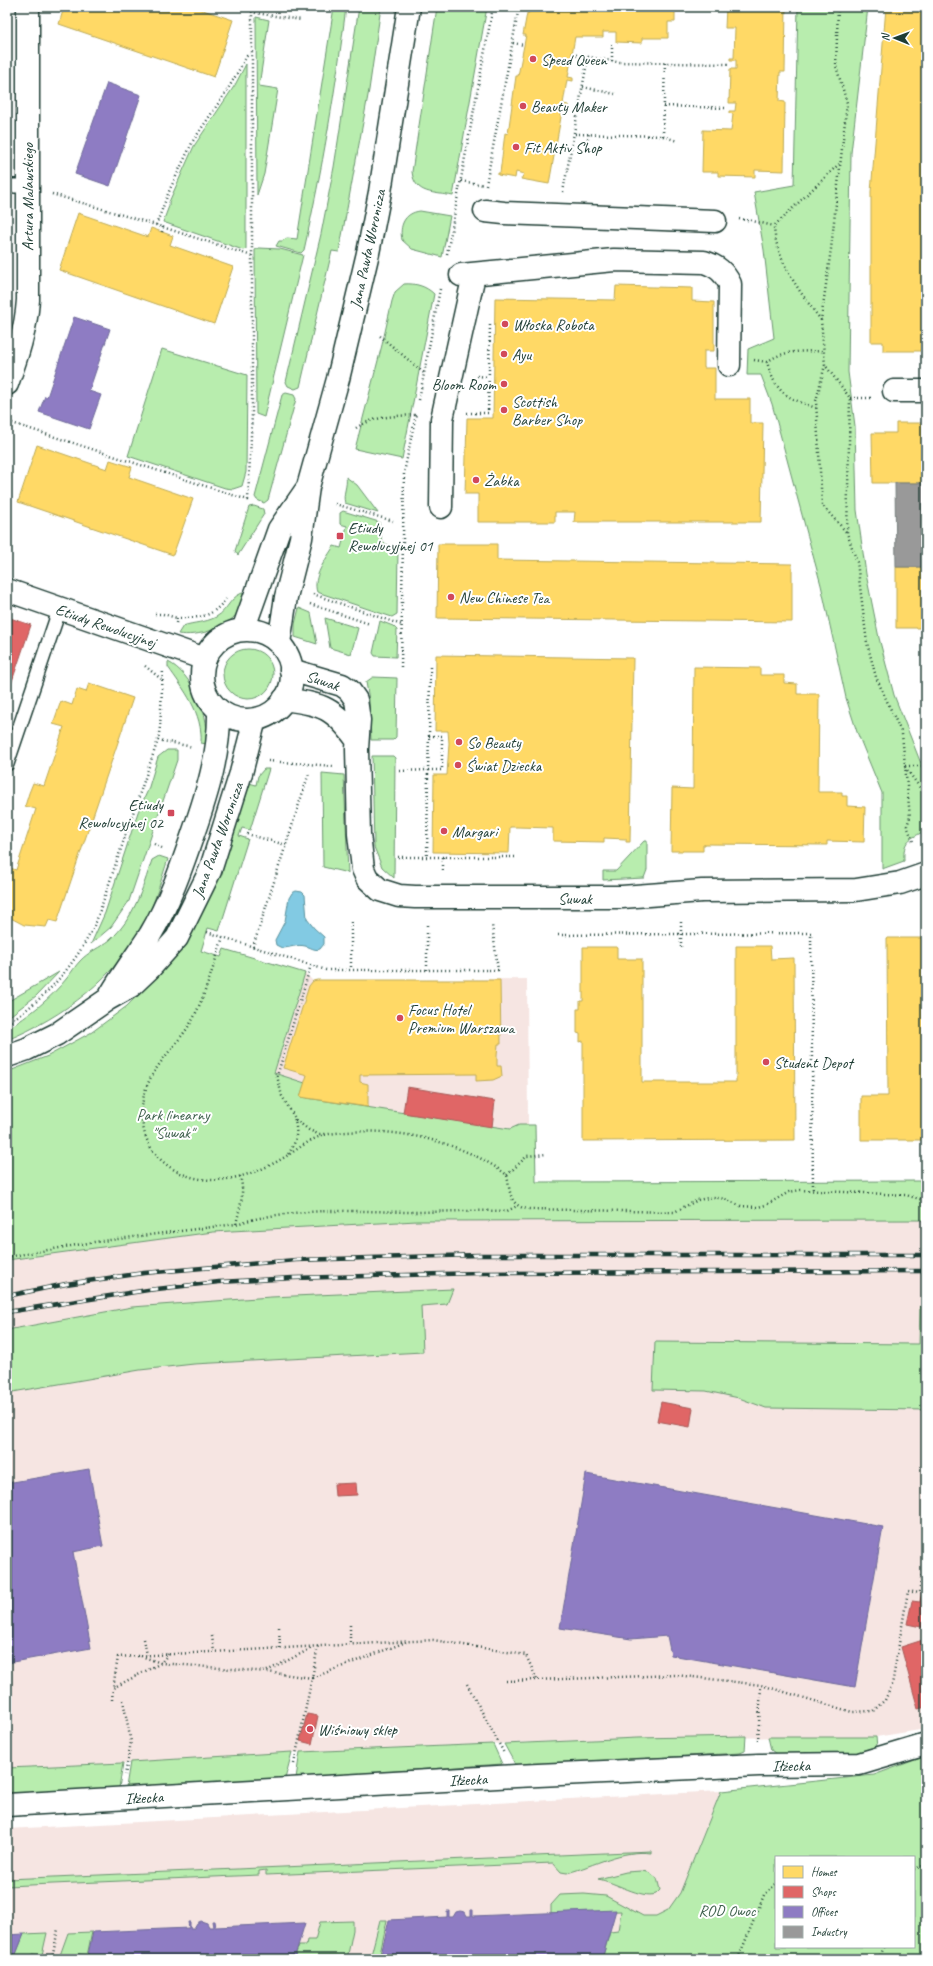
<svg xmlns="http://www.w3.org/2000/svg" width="933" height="1966" font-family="Caveat,sans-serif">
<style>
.built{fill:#f6e5e2}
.green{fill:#b8edae;stroke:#6c9571;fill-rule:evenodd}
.water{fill:#82cae3;stroke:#5a929d}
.homes{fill:#ffd966;stroke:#bcaa57}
.shops{fill:#e06666;stroke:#a65a57}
.offices{fill:#8e7cc3;stroke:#6d6998}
.industry{fill:#999;stroke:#747d7b}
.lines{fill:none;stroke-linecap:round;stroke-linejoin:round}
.lane-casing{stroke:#1f3d34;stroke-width:16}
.street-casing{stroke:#1f3d34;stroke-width:25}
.secondary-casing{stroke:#1f3d34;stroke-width:25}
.path{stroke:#1f3d34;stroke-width:2.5;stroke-dasharray:1 3;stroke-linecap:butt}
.lane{stroke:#fff;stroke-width:13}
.street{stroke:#fff;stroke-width:22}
.secondary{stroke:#fff;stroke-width:22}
.rail-casing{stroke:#1f3d34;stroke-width:4.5}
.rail{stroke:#fff;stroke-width:3;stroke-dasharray:9;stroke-linecap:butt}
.poi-dot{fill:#d1495b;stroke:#fff;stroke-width:1.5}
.labels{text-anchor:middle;stroke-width:4;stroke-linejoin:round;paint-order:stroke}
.poi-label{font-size:16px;fill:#1f3d34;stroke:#fff;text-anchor:start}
.street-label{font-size:16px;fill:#1f3d34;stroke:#fff}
.park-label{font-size:16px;fill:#3e604c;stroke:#fff}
</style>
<rect width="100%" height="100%" fill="#fff"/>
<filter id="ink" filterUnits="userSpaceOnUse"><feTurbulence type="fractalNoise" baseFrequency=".025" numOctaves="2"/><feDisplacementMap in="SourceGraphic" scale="8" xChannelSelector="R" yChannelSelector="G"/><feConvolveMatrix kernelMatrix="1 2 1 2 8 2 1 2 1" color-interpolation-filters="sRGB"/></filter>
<g filter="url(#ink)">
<path class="built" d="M305,973L313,981L527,979L528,1125H519L510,1129L300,1097L305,1083L274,1073Z
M926,1220V1729L876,1737L637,1738L300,1752L123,1763L7,1768V1345L132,1307L7,1330V1260L213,1232L417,1221Z
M721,1791L654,1959H7V1829Z"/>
<path class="green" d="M334,7H346C336,89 322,170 304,250L301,253L276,246L279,241H282L287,238L297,239Z
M359,7H381L369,90L339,252L332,251L300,387L295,389L288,386L286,382L321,234L334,167Z
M437,7H487L453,196C434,192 415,195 412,172Z
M798,7H868L851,153L848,372L855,426L857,510L866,574L879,638L894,695L920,761L926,770V830C909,840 903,839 904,861L882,869V793L857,732L846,698L821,585L772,404L761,375H747L748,349L774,338L764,250L754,192L794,185Z
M256,17L269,20L259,86L278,89L264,174L257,195Z
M246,64V249L243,250L163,222L169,206V202L194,146L235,85Z
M420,211L450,216L442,257L412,249L402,240C399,226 404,213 420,211Z
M259,248L280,249L303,255L264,417L256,414L255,250Z
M404,284C415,283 426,286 434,294L402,459L355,449L382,345L392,301L395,292Z
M162,349L247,375L246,472L242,486L233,489L225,488L128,456Z
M286,393L294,395L296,399L268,500L264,503L257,500L255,497L282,395Z
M346,477L357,485L378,513L345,503C342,494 348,486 346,477Z
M254,506L263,509L264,514L238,555L235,551L249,507Z
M343,511L379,522L382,542L398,550L397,614L392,617L317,592C312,577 326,559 334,546L341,548L347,526L340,524V513Z
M247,592C244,598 242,607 238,612C227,629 197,637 178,634L183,626C194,622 205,623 216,617C229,610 230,594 247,592Z
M299,608L311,613L317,644L295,637V624Z
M325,618L358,628L351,654L330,648Z
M380,621L393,626L397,630L396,657L375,656L373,653Z
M223 674a25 25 0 1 1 50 0a25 25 0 1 1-50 0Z
M168,662C192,673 212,719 206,744L201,743C203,713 184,690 168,667Z
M373,677L397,678L396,737L393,740H371L369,700L366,682Z
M167,750H177V760L129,901L111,927L91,944L105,913L138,812L148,790L158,757Z
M372,756H393L395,758L394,878L382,867L374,847Z
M264,769H269L250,830L242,828L239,836L248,839L219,931L208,928L201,951L221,957L224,949L305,973L274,1073L305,1083L300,1097L510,1129L519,1125H535L536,1182L926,1181V1220L417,1221L213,1232L7,1260V1072L48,1056L92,1032L127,1006L158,974L246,782L256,785L258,776Z
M322,773L344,775L348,873L323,867Z
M644,841H647V870L644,878L603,880V871H616Z
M159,856L168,859C161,880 155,902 145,922C117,977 63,1017 7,1040V1029C29,1016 51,998 67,978C72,972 75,966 80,961C88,952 101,947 110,940C134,918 142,890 152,860Z
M59,972L36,996L7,1018V1002Z
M453,1289L447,1304L421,1306L423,1352L194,1364L140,1370L7,1393V1330L132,1307L271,1297Z
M920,1306H926V1410L766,1408L739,1398L706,1391L653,1390L655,1342L919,1344Z
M746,1736L745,1751L740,1753L516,1766L504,1744L637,1738Z
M768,1737H876L877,1747L874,1752L779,1756L771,1750Z
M493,1744L502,1764L296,1778L300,1752Z
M292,1752L285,1779L126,1787L130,1762Z
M926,1756V1959H602L610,1932L618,1931L621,1911L551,1913V1905L560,1895L584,1894L606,1896L643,1916H656L668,1910L680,1893L721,1791L874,1775ZM776,1857H914V1947H776Z
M123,1763L119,1788L7,1794V1768Z
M651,1851V1853C622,1849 594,1866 567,1873L561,1872L553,1863L266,1875V1870L259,1871V1875L7,1886V1879Z
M641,1871L648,1872L657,1878L660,1890L656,1894C641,1899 615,1882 598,1879L626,1872Z
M380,1920H387L379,1959H370Z
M353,1921V1930L347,1959H294L299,1945H306L307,1940H315L320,1922Z
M92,1932L87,1956L79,1954L76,1959L59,1958L68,1933Z
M47,1933L42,1955L32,1954L30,1957L42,1959H14L24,1934Z"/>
<path class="water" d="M296,891L302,892L305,895L307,919L314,928L324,937V944L320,949C314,951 311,947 305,946C297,944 290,948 282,948L276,945L275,940L285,921L289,898L292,893Z"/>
<path class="homes" d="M64,7H194L233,20L214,77L59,24Z
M530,7H675V22H668V38H642V43L616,42V32H603V37H575L568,77L573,78V81L567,80L563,104L568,105V107L563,106L549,184L521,179L524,174L516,172L515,178L498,175V173H500L505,133L508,134L516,76H518L526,35H523L527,13H529Z
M726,7H786L785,72H780L779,101L785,102L784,171L755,170V177L718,176V172H702L703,130L731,131L733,114L729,113V111H735L736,103H729L730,69H736V60H730V58H734L735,28H725Z
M886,7H926L925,326V336H922L921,351H883V342H871V192Z
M78,213L148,237L151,228L173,236L170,245L233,267L214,324L59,270Z
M616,286L692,288V301L714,302V351H704V368H715V399H750V423H763L761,522H574L575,512H555V522H478V494H465L467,418H493L495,298L615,300Z
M896,423H926V483H873L872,433H896Z
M37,445L107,469L110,460L132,467L129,477L193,499L173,555L18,502Z
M438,544H497V560L792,564V622L437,618Z
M896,567H926V628H896Z
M436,655L633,658L630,842H626V839L604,838V842L553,841V828L517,827H510L509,853L433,852L434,775H447L449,743L448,731H435Z
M694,667L760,668V675H784V683L797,684V694H819L818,792H842V796H847V806L865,807L864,842L827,841V845L705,844V845H703V851H671L672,788L693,789Z
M89,683L133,698L57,922L49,920L46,927L24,925L7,916V867L16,870L36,809L25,806L29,793L33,783L44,786L64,727L53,724L61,701L72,705L77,689L86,692Z
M887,938H926V1140H861V1096H888Z
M736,946H770L771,959L794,958L795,1140L583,1141V1041L580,1042V1034L577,1033V1009H580V1001H583V947H617V959H642V1082H736Z
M317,980H500L501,1044H498L497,1056V1066H501L502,1076L493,1080L476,1081V1074L360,1075V1082L368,1084V1107L300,1097L307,1075L283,1068L309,986L313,981Z"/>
<path class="shops" d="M7,617L31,625L7,696Z
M407,1087L495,1101L492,1127L403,1113Z
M661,1402L693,1408L690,1427L657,1421Z
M356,1483L357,1495L335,1496L334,1484Z
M926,1568V1628L907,1624L912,1601L920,1602Z
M926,1639V1707L918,1709L901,1647Z
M307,1714L318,1716L312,1744L300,1741Z"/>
<path class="offices" d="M107,83L141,95L110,186L75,174Z
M74,317L110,329L89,391L101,395L89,429L39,412L45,396L47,397Z
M89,1469L103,1546L73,1552L91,1648L7,1663V1483Z
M586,1474L883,1527L855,1687L671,1655L667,1636L631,1639L560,1628Z
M471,1910H473V1916L616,1910L602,1959H380L389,1920L447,1917V1911H449V1917H453L456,1912L460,1911L465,1912L467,1916H471Z
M201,1921L207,1923L209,1927H213L212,1921H214L215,1927L305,1923L294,1959H87L93,1932L189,1928L188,1922H190V1928H194L197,1923Z
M24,1934L14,1959H7V1935Z"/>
<path class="industry" d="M895,483H926V567H896Z"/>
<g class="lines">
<defs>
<path id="lane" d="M7,186H27
M7,764L60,608"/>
<path id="street" d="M485,211L504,213L715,221
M461,275L614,260L704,262C717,266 724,272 730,284L729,365
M7,384C17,356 26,330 28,300V7
M894,391H926
M441,507L442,419L474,275
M7,590L205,659
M291,670L342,685L349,690L356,700L359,720L357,749L359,834L363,869L367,878L380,890L399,896L415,897H622L702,891L856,890L900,883L926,874
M284,699C324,705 333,707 357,740
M7,1805L516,1776L759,1765L859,1764L926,1744"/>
<path id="secondary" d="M243,630L279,529L306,490
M202 675a45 45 0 1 1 90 0a45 45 0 1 1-90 0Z
M279,643L286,597L301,538L308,487L338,379L368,253L380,192L409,7
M110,996C122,975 137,955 150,935C169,903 181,869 193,834C207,794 220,753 219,710
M7,1056L27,1049L57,1034L108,999L131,986L151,967L177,938L210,871L241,773L255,719"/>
</defs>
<use href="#lane" class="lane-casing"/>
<use href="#street" class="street-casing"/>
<use href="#secondary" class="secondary-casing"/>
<path class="path" d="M240,7L256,13L301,20
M838,7L836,66L847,103L831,249L821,320L825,365L850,398L847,533L857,562L867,643L876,677L902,734L910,817L907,826L913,841
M513,43L524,45
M572,54L617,62L728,64
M612,61V42
M583,87L615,94
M664,106L727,108
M575,134L663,136L677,141
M663,136L665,62
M586,147L589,134
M461,181L484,185
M486,185L519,7
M563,192L588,57
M52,194L156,225L252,256
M739,219L753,221L774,226
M156,225L170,189L193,141L228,89L247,56L251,55
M162,232L163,227
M447,254L493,7
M821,320C801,294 775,259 774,226L839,164
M380,336L424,373
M754,360L767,362C776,394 786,397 816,408
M767,362C784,349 804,352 824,351
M825,365L816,401L822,505L847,533
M477,376L489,377
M850,398H872
M419,400L440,289
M467,413H488L490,325
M12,423L248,500L252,414V7
M356,428C374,416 395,416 416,415
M335,504L393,521
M313,594L402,625
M310,604L370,624
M155,614H163L177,618
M176,623L177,618C200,618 211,618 226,599
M145,666L161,679
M401,667L404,473L416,414
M429,736H442V770H428Z
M429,736L430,667
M158,740L193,747
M268,761L333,766
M905,766H926
M905,767L926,796
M400,771L428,770L427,857
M247,834L286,845
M154,844L162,848
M398,857H515
M443,857V872
M351,918V970
M207,932L326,970H498L492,925
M558,935L811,933L813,1191
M223,937C214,964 206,993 193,1019C178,1046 148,1068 143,1100C139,1121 145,1146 161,1160C197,1193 247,1180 285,1157C298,1149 314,1136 329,1134C388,1125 459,1139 507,1175C510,1191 509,1207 529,1209L674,1212L698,1200L713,1197L725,1199L741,1206L758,1207L766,1205L789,1192L801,1190L906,1195L926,1201
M253,947L309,773
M681,947V921
M311,965L277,1076L282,1096L296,1120L309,1130L318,1134H325
M427,970V925
M7,1023C46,999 76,964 96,922L158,740L160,727L163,670
M288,1154C297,1143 298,1130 294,1118
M507,1175L527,1156L546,1154
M236,1224C240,1207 245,1193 240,1176
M7,1257L94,1242L236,1224C292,1207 351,1211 409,1212C442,1212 474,1210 507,1211L517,1206
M350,1625V1645
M279,1627L280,1648
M212,1636L214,1652
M144,1639L147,1655
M168,1654L161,1663L113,1688L118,1657L433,1640L526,1655L537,1680
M141,1656L161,1663L267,1672L312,1678L318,1646
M267,1671L312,1648
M506,1681L676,1675L761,1685L852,1712L873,1711L885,1700L892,1685L908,1591L919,1593L926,1549
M467,1684L504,1753
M112,1700L113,1688
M123,1700L131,1742L125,1775
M758,1741L761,1686
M294,1764L312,1678L406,1642
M914,1869L926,1865
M52,1959L58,1929
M738,1959L764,1895L776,1884
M879,1959L884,1947"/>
<use href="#lane" class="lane"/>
<use href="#street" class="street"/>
<use href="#secondary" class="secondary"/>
<defs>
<path id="rail" d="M7,1296L66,1284L144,1273L296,1260L479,1255H926
M7,1312L148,1290L219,1282L293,1278L480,1273L926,1271"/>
</defs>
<use href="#rail" class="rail-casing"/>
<use href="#rail" class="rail"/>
</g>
</g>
<g class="poi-dot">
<circle cx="533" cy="59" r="4"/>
<circle cx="523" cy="106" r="4"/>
<circle cx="516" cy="147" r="4"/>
<circle cx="505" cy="324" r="4"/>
<circle cx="504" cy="354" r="4"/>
<circle cx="504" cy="384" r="4"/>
<circle cx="504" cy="410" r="4"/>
<circle cx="476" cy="480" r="4"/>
<rect x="336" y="532" width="8" height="8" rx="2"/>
<circle cx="451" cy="597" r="4"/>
<circle cx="459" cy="742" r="4"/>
<circle cx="458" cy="765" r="4"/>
<rect x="167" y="809" width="8" height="8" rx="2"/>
<circle cx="444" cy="831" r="4"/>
<circle cx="400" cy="1018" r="4"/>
<circle cx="766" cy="1062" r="4"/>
<circle cx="310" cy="1729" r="4"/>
</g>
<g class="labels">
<g class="poi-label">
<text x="541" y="65">Speed Queen</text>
<text x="531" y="112">Beauty Maker</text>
<text x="524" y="153">Fit Aktiv Shop</text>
<text x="513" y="330">Włoska Robota</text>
<text x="512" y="360">Ayu</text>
<text x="496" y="390" text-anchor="end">Bloom Room</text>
<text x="512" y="407">Scottish<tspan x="512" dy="18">Barber Shop</tspan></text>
<text x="484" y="486">Żabka</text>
<text x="348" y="533">Etiudy<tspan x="348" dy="18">Rewolucyjnej 01</tspan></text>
<text x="459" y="603">New Chinese Tea</text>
<text x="467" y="748">So Beauty</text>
<text x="466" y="771">Świat Dziecka</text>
<text x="163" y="810" text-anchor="end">Etiudy<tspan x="163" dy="18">Rewolucyjnej 02</tspan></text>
<text x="452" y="837">Margari</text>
<text x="408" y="1015">Focus Hotel<tspan x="408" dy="18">Premium Warszawa</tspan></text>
<text x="774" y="1068">Student Depot</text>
<text x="318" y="1735">Wiśniowy sklep</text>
</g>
<g class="street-label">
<text transform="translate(27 197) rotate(-90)" y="6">Artura Malawskiego</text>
<text transform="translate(367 249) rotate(-78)" y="6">Jana Pawła Woronicza</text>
<text transform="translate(106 625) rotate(19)" y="6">Etiudy Rewolucyjnej</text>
<text transform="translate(323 680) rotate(19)" y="6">Suwak</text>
<text transform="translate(217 840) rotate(-70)" y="6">Jana Pawła Woronicza</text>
<text x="575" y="904">Suwak</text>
<text transform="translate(791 1765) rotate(-1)" y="6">Iłżecka</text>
<text transform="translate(468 1779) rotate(-3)" y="6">Iłżecka</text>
<text transform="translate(144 1797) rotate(-3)" y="6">Iłżecka</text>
</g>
<g class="park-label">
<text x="173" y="1120">Park linearny<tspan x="173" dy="18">"Suwak"</tspan></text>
<text x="727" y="1916">ROD Owoc</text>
</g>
</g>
<rect width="933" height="1966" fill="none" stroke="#fff" stroke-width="24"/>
<rect x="12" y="12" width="909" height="1942" fill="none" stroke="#1f3d34" stroke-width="1.5" filter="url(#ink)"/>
<rect x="775" y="1856" width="140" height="92" fill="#ffffff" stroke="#a5b1ae"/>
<rect x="783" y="1866" width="20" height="12" fill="#ffd966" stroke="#a5b1ae"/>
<text x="811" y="1876" font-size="12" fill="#1f3d34">Homes</text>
<rect x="783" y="1886" width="20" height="12" fill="#e06666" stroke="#a5b1ae"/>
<text x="811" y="1896" font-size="12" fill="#1f3d34">Shops</text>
<rect x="783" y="1906" width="20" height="12" fill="#8e7cc3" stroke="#a5b1ae"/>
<text x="811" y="1916" font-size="12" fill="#1f3d34">Offices</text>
<rect x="783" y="1926" width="20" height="12" fill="#999999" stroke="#a5b1ae"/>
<text x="811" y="1936" font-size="12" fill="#1f3d34">Industry</text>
<g transform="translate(895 38) rotate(271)" stroke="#ffffff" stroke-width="3" paint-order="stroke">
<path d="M0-3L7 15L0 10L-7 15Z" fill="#1f3d34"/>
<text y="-6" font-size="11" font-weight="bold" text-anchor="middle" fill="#1f3d34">N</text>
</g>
</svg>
